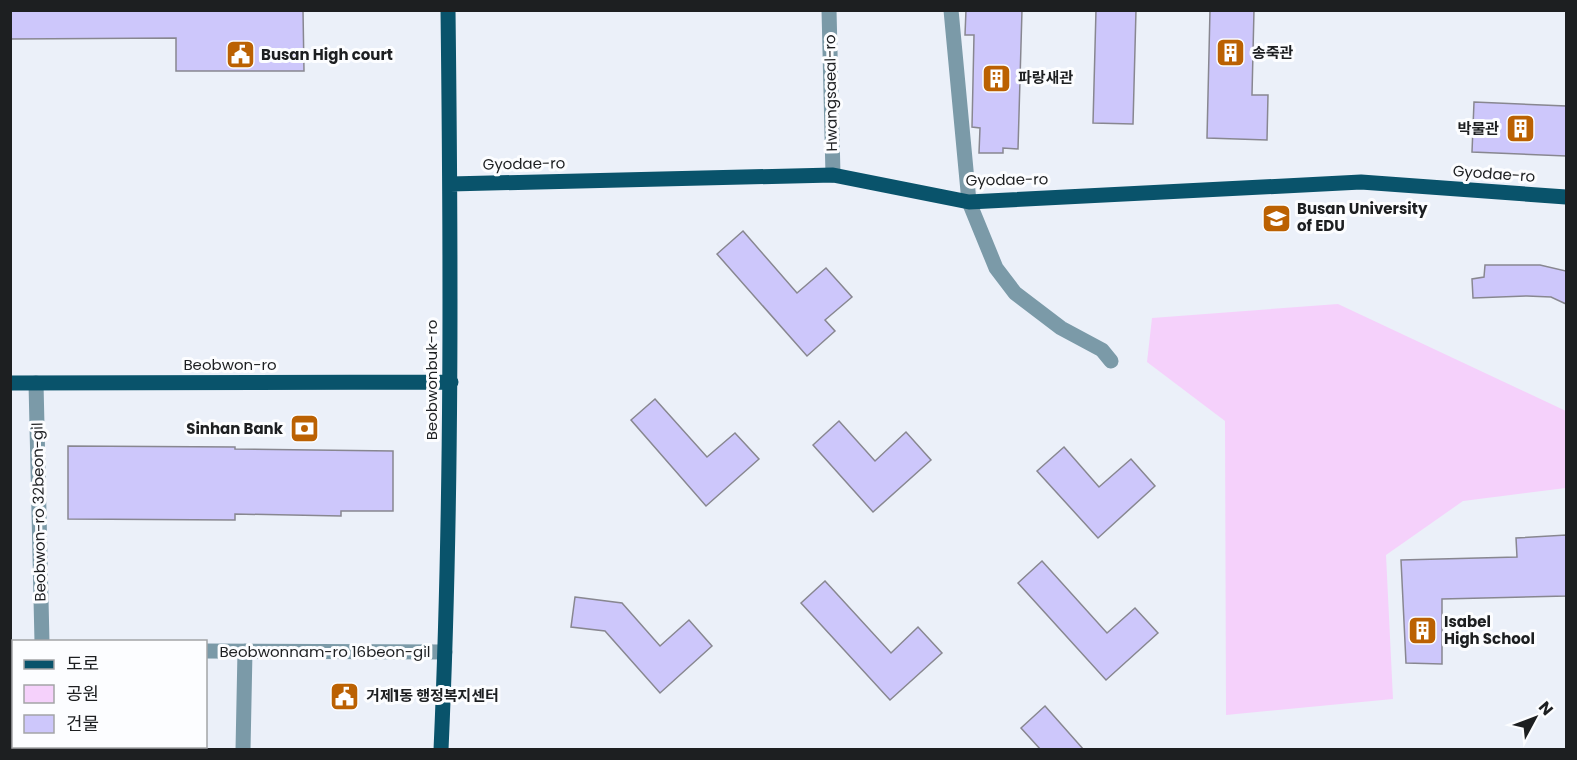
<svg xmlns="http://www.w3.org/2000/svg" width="1577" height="760" font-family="Poppins,'Noto Sans KR',sans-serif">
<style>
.green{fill:#f5d1fb}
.building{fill:#cdc7fb;stroke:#888790;stroke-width:1.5}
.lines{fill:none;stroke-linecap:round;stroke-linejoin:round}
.minor{stroke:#7b9aa8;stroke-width:15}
.major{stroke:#09536b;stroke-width:15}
.labels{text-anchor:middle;stroke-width:6;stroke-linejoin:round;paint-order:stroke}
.poi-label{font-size:15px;font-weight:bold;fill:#1d1f21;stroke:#fcfdff;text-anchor:start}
.street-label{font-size:15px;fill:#1d1f21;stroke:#fcfdff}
</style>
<rect width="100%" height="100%" fill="#ebf0f9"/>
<path class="green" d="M1338,304L1566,411V488L1463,501L1386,555L1393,699L1226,715L1225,421L1147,362L1152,318Z"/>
<path class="building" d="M10,10H303L304,71H176V38L10,39Z
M966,10H1022L1018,149L1003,148V153H979L980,128L972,127L974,35H965Z
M1096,10H1136L1133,124L1093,123Z
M1210,10H1254L1252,95H1268L1267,140L1207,138Z
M1474,102L1566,106V156L1472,152Z
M743,231L797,293L826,268L852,297L825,320L835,331L807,356L717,254Z
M1485,265H1540L1566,271V304L1551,297L1527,296L1473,298L1472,279L1484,277Z
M655,399L707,457L735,433L759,459L706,506L631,420Z
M839,421L875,461L906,432L931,460L873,512L813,445Z
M68,446L235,447V449L393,451V511H341V516L235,514V520L68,519Z
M1064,447L1099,487L1131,459L1155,486L1098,538L1037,471Z
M1566,535V596L1442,599V664L1406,663L1401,560L1517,557L1516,538Z
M1042,561L1107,633L1135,608L1158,633L1106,680L1018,583Z
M825,581L891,653L918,627L942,653L890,700L801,603Z
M575,597L622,603L660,646L689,620L712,646L660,693L605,631L571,627Z
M1045,706L1084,750H1041L1021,728Z"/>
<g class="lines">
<path class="minor" d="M829,10L833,175
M951,10L969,202L996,268L1015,293L1061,328L1102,350L1111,361
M36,383L42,642
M206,651L445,652
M10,652H14
M42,750V746
M243,750L245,651"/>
<path class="major" d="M450,184L833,175L969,202L1361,182L1566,197
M10,383L451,382
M441,750C452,503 451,257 448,10"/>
</g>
<defs>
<symbol id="building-square" viewBox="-11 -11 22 22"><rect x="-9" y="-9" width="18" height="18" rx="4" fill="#bb6102" stroke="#fcfdff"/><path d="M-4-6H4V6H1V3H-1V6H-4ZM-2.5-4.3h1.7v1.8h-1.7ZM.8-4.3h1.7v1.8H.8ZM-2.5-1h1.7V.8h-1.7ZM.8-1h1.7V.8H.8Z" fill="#fff"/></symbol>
<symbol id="civic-square" viewBox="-11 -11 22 22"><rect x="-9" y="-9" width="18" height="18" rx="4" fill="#bb6102" stroke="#fcfdff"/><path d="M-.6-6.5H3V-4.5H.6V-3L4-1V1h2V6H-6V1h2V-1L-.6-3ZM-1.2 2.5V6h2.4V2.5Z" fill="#fff"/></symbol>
<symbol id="university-square" viewBox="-11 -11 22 22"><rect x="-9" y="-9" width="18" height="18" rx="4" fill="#bb6102" stroke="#fcfdff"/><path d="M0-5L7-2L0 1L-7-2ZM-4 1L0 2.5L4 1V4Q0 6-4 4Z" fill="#fff"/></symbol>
<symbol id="bank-square" viewBox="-11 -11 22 22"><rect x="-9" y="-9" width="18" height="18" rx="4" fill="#bb6102" stroke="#fcfdff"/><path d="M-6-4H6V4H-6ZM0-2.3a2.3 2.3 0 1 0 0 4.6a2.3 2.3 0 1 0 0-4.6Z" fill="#fff"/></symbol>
</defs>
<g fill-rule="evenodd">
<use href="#building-square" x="1214" y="36" width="33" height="33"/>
<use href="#civic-square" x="224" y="38" width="33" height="33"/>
<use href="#building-square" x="980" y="62" width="33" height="33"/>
<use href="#building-square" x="1504" y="112" width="33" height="33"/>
<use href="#university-square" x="1260" y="202" width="33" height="33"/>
<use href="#bank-square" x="288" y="412" width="33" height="33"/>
<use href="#building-square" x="1406" y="614" width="33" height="33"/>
<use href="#civic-square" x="328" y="680" width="33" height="33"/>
</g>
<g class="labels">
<g class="poi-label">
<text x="1252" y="58">송죽관</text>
<text x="261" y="60">Busan High court</text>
<text x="1018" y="83">파랑새관</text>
<text x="1499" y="134" text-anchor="end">박물관</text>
<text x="1297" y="214">Busan University<tspan x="1297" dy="17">of EDU</tspan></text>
<text x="283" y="434" text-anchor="end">Sinhan Bank</text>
<text x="1444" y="627">Isabel<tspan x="1444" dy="17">High School</tspan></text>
<text x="366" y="701">거제1동 행정복지센터</text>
</g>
<g class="street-label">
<text transform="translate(831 93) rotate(-91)" y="5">Hwangsaeal-ro</text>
<text transform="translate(524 164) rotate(-1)" y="5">Gyodae-ro</text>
<text transform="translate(1494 174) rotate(4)" y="5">Gyodae-ro</text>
<text transform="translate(1007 180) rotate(-1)" y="5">Gyodae-ro</text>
<text x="230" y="370">Beobwon-ro</text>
<text transform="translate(432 380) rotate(-90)" y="5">Beobwonbuk-ro</text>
<text transform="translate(39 512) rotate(-91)" y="5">Beobwon-ro 32beon-gil</text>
<text x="325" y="657">Beobwonnam-ro 16beon-gil</text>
</g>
</g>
<rect width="1577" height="760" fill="none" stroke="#1d1f21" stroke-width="24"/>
<rect x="12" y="640" width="195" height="108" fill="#fcfdff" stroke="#a3a4a6" stroke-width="1.5"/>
<rect x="24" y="660" width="30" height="9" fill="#09536b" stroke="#a3a4a6" stroke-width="1.5"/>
<text x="66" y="670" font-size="18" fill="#1d1f21">도로</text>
<rect x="24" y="685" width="30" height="18" fill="#f5d1fb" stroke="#a3a4a6" stroke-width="1.5"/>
<text x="66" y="700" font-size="18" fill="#1d1f21">공원</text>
<rect x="24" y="715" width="30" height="18" fill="#cdc7fb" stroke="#a3a4a6" stroke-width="1.5"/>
<text x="66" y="730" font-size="18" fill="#1d1f21">건물</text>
<g transform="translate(1535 718) rotate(49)" stroke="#fcfdff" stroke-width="4.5" paint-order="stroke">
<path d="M0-4.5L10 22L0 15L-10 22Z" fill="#1d1f21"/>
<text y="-9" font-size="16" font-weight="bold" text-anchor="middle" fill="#1d1f21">N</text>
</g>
</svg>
